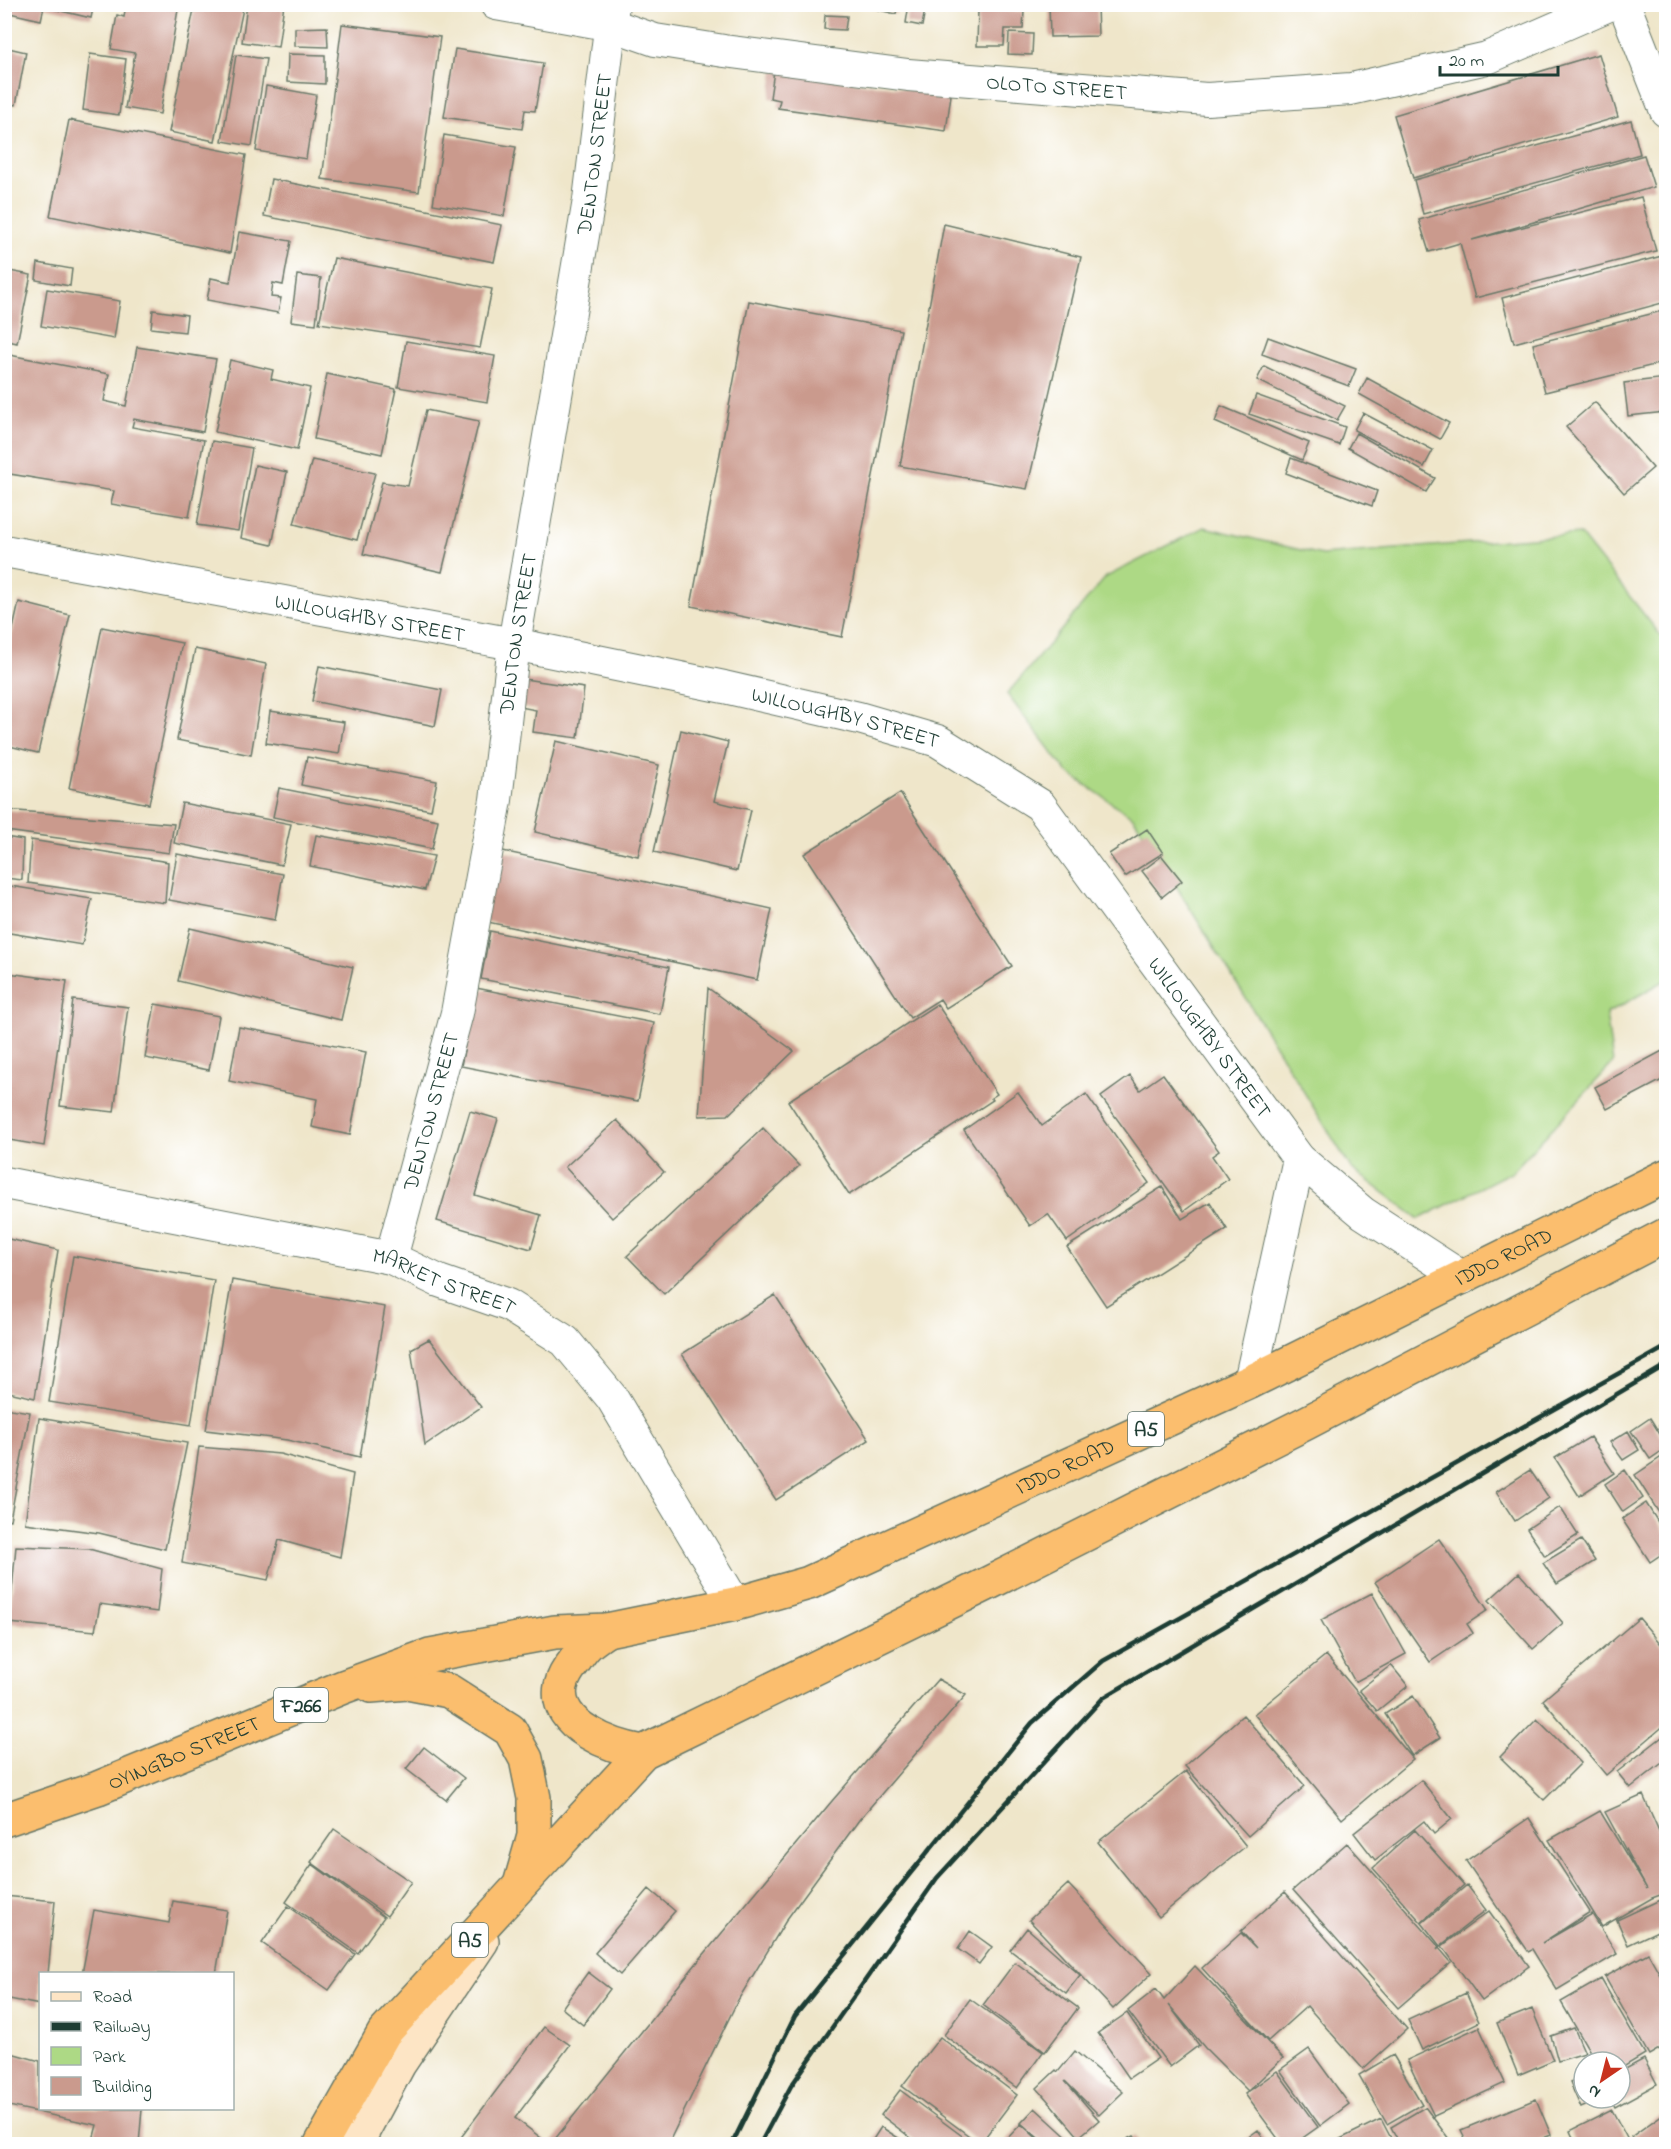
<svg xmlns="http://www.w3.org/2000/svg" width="1671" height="2149" font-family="'Indie Flower',sans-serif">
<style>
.green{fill:#add985;stroke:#668b5c;stroke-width:1.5}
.building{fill:#ca9a8d}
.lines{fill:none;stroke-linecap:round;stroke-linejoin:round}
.street-casing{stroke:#687868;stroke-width:34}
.secondary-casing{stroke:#687868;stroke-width:36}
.highway-casing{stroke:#687868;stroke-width:36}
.street{stroke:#fff;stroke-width:32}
.secondary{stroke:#fde5c5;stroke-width:33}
.highway{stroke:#fbbe6e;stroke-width:33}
.rail{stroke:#1f3d34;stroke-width:4.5}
.labels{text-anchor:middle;stroke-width:5;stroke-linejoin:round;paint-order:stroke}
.shield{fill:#fff;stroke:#627771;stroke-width:1.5}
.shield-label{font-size:20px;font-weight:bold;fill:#1f3d34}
.street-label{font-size:21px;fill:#1f3d34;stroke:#fff}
</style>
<rect width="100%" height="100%" fill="#fff"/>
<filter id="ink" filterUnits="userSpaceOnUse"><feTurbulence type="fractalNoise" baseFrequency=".0167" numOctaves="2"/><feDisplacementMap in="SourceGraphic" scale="12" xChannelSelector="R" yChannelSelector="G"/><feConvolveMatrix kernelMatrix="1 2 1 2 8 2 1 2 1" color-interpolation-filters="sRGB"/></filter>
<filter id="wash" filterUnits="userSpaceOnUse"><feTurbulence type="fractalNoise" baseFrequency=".008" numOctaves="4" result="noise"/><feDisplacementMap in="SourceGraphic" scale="24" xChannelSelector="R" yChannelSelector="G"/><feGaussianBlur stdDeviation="1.35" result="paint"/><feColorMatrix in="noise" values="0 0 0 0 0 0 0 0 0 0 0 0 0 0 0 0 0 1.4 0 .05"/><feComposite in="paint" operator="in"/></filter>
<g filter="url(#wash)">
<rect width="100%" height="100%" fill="#efe6ca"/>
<path class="green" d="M1204,527L1322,555L1580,534L1666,642V980L1606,1014L1613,1063L1513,1171L1419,1219L1351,1168L1134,818L1067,772L1007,694L1106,577Z"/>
<g id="blocks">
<path class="building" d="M7,4H94L91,18L44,7L41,20L5,12Z
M126,4H179L160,114L125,108L135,53L111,49L117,15L124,17Z
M195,4H244L215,141L169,132Z
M247,4H284L278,47L242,42Z
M868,4H898L896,14L867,7Z
M909,4H926L922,26L906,23Z
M983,4H1014V8H983Z
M1049,4H1097L1098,36L1050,37Z
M978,10L1024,11L1023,29H1005L1004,46H977Z
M825,15L847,16L845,30L824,29Z
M342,24L440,37L419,192L322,179Z
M327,27L328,47L295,46V28Z
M1009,33L1033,34L1032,55L1008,54Z
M4,47L26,52L16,105L4,103Z
M455,49L543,63L535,111L525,110L522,129L444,117Z
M90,54L126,59L119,115L83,110Z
M288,54L325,55V84L287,82Z
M1599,54L1618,117L1413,178L1394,115Z
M236,55L266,59L252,146L222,141Z
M774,71L951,95L946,131L778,108L780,100L770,98Z
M266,86L316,95L306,159L256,151Z
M69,120L246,155L230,253L50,216Z
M1631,120L1640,154L1423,214L1414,180Z
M444,135L516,147L504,216L433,204Z
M1644,155L1654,187L1472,240L1641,197L1656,251L1475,298L1460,243L1429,252L1419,220Z
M271,179L502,225L494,262L264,216Z
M944,224L1081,257L1027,489L900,466Z
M239,232L291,241L283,285L273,283L271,297L281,298L278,313L207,300L211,278L230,282Z
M1662,256L1666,273V302L1514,343L1502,298Z
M334,258L492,289L480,348L319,323Z
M38,263L72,269L70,286L36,280Z
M4,270L31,275L17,343L4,340Z
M297,275L321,278L316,324L291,321Z
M47,289L120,301L114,339L41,326Z
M749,301L901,330L842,637L691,606Z
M153,310L187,315L185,332L151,328Z
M1666,310V362L1545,392L1533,344Z
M1268,337L1356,369L1349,386L1262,354Z
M406,341L495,356L487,402L398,387Z
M137,347L216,359L203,432L134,419L132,427L204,440L189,517L111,504L114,491L4,473V354L109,374L104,401L126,406Z
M230,360L273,370L271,379L310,388L297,450L215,432Z
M1264,366L1345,406L1337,420L1257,380Z
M327,374L396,389L382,454L314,439Z
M1367,378L1449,423L1440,439L1359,394Z
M1666,378V412L1628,416L1624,383Z
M1256,395L1345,427L1339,445L1249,414Z
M1595,402L1653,468L1624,493L1566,427Z
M1221,406L1309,443L1302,460L1215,422Z
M426,410L479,421L442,572L363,554L382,482L408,486Z
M1363,413L1433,450L1424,467L1354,430Z
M1356,433L1435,478L1426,492L1348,448Z
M212,441L252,448L238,531L197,525Z
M1291,458L1377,491L1372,506L1286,473Z
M312,460L375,473L357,540L294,524Z
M255,465L287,472L272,545L241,538Z
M19,602L70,615L38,753L5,745V665Z
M102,627L182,643L149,804L69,788Z
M195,649L266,664L251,755L177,740Z
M319,666L442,690L435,726L312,701Z
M524,679L584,688L578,738L533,732L536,710L520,707Z
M270,711L344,722L339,754L266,743Z
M681,730L728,742L714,801L751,810L737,871L654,852Z
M556,741L659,765L638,856L535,832Z
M307,757L437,781L431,810L301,785Z
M279,788L438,820L432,849L273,817Z
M900,793L1012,966L946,1008L940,999L910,1018L804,854Z
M182,803L291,824L282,865L174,843Z
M6,810L174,824L169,853L6,831Z
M1147,829L1163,853L1125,877L1109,854Z
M316,835L434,856L425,890L310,866Z
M5,837L23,840L22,880L5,878Z
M31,840L168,862L165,903L28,883Z
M498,850L772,909L757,980L483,921Z
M177,854L283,874L275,920L169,900Z
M1162,856L1182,881L1162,897L1142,871Z
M4,885L92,899L82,945L4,932Z
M190,928L353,967L341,1020L178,981Z
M490,931L669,967L660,1014L481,979Z
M8,973L67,981L44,1146L4,1139V1000Z
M476,988L654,1023L638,1101L461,1066Z
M708,988L794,1051L728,1115L699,1116Z
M73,1000L128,1007L114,1112L60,1106Z
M155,1004L219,1016L209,1070L145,1058Z
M937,1004L997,1094L991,1098L993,1100L849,1195L788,1101Z
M239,1027L366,1052L350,1135L312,1127L317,1099L229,1081Z
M1666,1049V1078L1607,1109L1595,1087Z
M1163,1074L1219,1151L1212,1156L1228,1179L1184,1211L1101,1097L1130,1076L1140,1090Z
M1018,1092L1042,1126L1086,1094L1149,1183L1067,1241L1048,1214L1030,1226L964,1130Z
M470,1111L498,1119L475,1195L541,1215L531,1249L437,1221Z
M617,1120L664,1172L612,1218L565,1167Z
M763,1128L799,1166L664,1294L627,1256Z
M1162,1187L1182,1219L1210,1202L1227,1229L1106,1306L1067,1247Z
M4,1238L58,1250L35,1398L4,1391Z
M73,1256L214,1280L191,1425L49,1402Z
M232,1280L385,1307L360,1457L287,1440L206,1430Z
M775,1295L869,1440L776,1500L682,1354Z
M429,1339L481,1407L425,1445L411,1349Z
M4,1408L30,1412L10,1520L4,1519Z
M39,1418L187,1443L165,1549L99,1533L25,1523Z
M1650,1418L1666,1444V1448L1650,1459L1631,1431Z
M1666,1421V1438L1659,1426Z
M1628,1431L1639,1450L1623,1460L1610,1442Z
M1590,1437L1614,1473L1579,1496L1555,1458Z
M199,1447L280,1454L353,1474L340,1557L279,1540L268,1580L182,1563Z
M1666,1454V1524L1635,1475Z
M1530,1470L1549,1498L1515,1521L1496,1492Z
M1625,1470L1643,1498L1623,1512L1605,1484Z
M1646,1503L1666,1535V1551L1650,1562L1622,1519Z
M1560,1507L1578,1535L1545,1556L1527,1529Z
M1439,1539L1488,1610L1467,1624L1473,1633L1430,1662L1375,1582Z
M1581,1540L1595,1561L1557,1584L1543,1563Z
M16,1546L89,1549L162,1569L157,1612L100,1604L95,1631L9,1623Z
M1519,1573L1563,1623L1533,1649L1489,1600Z
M1372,1593L1406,1654L1355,1682L1321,1620Z
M1639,1618L1666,1650V1724L1606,1775L1543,1700Z
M1326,1655L1413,1759L1342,1819L1254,1714Z
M1391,1665L1408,1686L1377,1711L1359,1690Z
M938,1679L966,1695L859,1820L787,1919L738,2000L668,2144H551L696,1964L832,1801Z
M1413,1696L1440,1738L1412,1756L1385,1714Z
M1243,1715L1305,1786L1248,1836L1185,1766Z
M1537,1719L1581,1763L1544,1800L1500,1757Z
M1666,1734V1760L1630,1788L1617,1772Z
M424,1747L464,1778L446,1800L406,1769Z
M1186,1771L1246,1846L1159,1917L1098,1842Z
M1421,1780L1452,1819L1434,1834L1424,1821L1375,1860L1354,1833Z
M1643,1795L1666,1847V1893L1652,1898L1602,1927L1549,1840L1600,1811L1647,1889L1605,1812Z
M1529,1818L1590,1912L1542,1943L1592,1914L1617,1954L1557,1990L1532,1949L1528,1951L1466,1861Z
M334,1829L411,1882L387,1916L311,1862Z
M1415,1830L1464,1885L1421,1922L1373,1868Z
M1347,1843L1439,1947L1437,1950L1439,1948L1451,1962L1398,2008L1293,1890Z
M312,1864L384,1917L358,1953L286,1902Z
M1068,1884L1152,1973L1113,2009L1029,1920Z
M1467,1885L1486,1910L1440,1946L1422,1923Z
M649,1889L675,1911L620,1975L595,1953Z
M1285,1892L1407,2029L1363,2069L1307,2006L1268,2041L1202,1968L1241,1933L1256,1948L1241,1931Z
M4,1896L55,1901L48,1974H40V2005L4,1998Z
M1666,1897V1927L1628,1945L1617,1920Z
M173,1901L227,1910L216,1974H82L94,1910L169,1923Z
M288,1906L355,1954L329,1990L262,1943Z
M1489,1911L1529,1966L1482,2001L1442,1946Z
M1027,1928L1080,1975L1066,1993L1010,1950Z
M970,1931L992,1947L979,1964L958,1949Z
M1648,1953L1666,1985V2045L1649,2055L1605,1977Z
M1015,1962L1078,2008L1045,2052L983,2005Z
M1195,1966L1283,2058L1248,2091L1205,2048L1169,2005L1199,2045L1170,2067L1128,2011L1156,1989L1164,2000Z
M588,1972L610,1989L583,2025L562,2008Z
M1601,1979L1645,2054L1620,2069V2062H1596L1561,2002Z
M1466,1993L1479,2022L1422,2050L1408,2020Z
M970,1999L1043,2052L1017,2088L944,2035Z
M1532,2009L1553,2060L1518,2075L1497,2023Z
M1127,2013L1158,2058L1129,2078L1098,2033Z
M544,2027L570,2045L515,2118L549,2144H456Z
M1479,2027L1505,2083L1434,2116L1407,2060Z
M1574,2028L1585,2053L1558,2061L1551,2036Z
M940,2037L1017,2095L980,2144L902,2086Z
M1309,2049L1349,2104L1320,2126L1280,2070Z
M4,2051L40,2061V2109H142L139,2144H92L97,2125L4,2105Z
M1075,2051L1123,2092L1099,2115L1065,2081L1099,2120L1079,2137L1037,2088L1056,2070L1058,2072Z
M1393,2055L1422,2104L1387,2124L1359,2075Z
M1644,2059L1657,2084L1615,2107L1610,2098H1620V2072Z
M1277,2071L1318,2127L1294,2144H1282L1245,2094Z
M1584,2077V2098H1603L1581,2108L1570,2083Z
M900,2090L973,2144H919L881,2115Z
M1536,2099L1551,2135L1529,2144H1468L1461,2130Z
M1425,2107L1449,2139L1437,2144H1400L1391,2127Z
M1035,2108L1070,2140L1067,2144H1045L1021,2123Z
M1612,2110L1630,2144H1576L1570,2131Z
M1666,2112V2144H1637L1631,2137Z
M1381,2119L1394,2144H1330Z
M1021,2124L1043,2144H1002Z
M881,2127L908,2144H870Z
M1258,2130L1268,2144H1239Z
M1134,2136L1139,2144H1118Z"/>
</g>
</g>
<g filter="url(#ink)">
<use href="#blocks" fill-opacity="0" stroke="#687868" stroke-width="1.5"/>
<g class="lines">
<defs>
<g id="street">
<path id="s1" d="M496,4L612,25L655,40L724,51L908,75L1207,99L1351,89L1487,58L1611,4"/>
<path d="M1624,4L1666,111"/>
<path id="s2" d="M4,551L514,644L724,687L859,718L938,741L1040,805L1299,1159L1363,1213L1463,1278"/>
<path id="s3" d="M4,1183L391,1258L439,1281L508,1305L565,1341L612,1398L735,1604"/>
<path id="s4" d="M391,1258L457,1013L496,800L514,644L589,200L613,4"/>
<path d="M1250,1382L1299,1159"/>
</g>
<path id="secondary" d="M356,2144L399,2064L482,1941"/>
<g id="highway">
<path d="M607,1630C589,1642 586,1644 574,1662C569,1668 563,1678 561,1686C553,1726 613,1747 643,1752"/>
<path d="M371,1686L407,1683L449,1691L510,1730L526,1759L534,1798V1836L521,1881"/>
<path id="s5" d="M4,1820L98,1788L343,1687L430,1655L555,1632L607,1630L735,1604L809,1583L1250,1382L1666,1176"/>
<path d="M321,2144L384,2033L643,1752L989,1583L1306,1423L1666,1235"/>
</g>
</defs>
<use href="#street" class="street-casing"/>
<use href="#secondary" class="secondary-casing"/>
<use href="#highway" class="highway-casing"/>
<use href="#street" class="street"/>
<use href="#secondary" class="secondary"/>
<use href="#highway" class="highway"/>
<path class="rail" d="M732,2144L795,2016L1032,1723L1103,1661L1666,1347
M760,2144L791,2086L937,1878L1103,1698L1666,1365"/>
</g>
</g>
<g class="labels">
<g class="shield">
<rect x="1128" y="1412" width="36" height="34" rx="4.5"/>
<rect x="274" y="1688" width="54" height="34" rx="4.5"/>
<rect x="452" y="1923" width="36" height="34" rx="4.5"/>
</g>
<g class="shield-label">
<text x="1146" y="1436">A5</text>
<text x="301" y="1712">F266</text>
<text x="470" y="1947">A5</text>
</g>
<g class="street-label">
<text dy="7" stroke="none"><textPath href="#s1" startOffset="568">OLOTO STREET</textPath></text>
<text dy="7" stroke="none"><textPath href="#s4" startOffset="1124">DENTON STREET</textPath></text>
<text dy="7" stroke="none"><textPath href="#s2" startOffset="372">WILLOUGHBY STREET</textPath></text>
<text dy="7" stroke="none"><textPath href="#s4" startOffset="638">DENTON STREET</textPath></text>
<text dy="7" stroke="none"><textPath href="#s2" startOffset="858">WILLOUGHBY STREET</textPath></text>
<text dy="7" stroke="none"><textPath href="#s2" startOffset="1362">WILLOUGHBY STREET</textPath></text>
<text dy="7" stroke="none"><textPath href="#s4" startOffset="152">DENTON STREET</textPath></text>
<text dy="7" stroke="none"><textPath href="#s5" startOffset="1611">IDDO ROAD</textPath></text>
<text dy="7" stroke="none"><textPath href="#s3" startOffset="452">MARKET STREET</textPath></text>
<text dy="7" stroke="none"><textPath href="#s5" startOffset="1125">IDDO ROAD</textPath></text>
<text dy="7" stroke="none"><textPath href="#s5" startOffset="192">OYINGBO STREET</textPath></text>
</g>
</g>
<rect width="1671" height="2149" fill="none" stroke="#fff" stroke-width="24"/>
<rect x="39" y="1972" width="195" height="138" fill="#ffffff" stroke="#a5b1ae" stroke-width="1.5"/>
<rect x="51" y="1992" width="30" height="9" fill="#fde5c5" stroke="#a5b1ae" stroke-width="1.5"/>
<text x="93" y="2002" font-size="18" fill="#1f3d34">Road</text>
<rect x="51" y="2022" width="30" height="9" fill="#1f3d34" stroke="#a5b1ae" stroke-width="1.5"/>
<text x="93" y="2032" font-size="18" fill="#1f3d34">Railway</text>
<rect x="51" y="2047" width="30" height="18" fill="#add985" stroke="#a5b1ae" stroke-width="1.5"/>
<text x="93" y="2062" font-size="18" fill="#1f3d34">Park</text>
<rect x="51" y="2077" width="30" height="18" fill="#ca9a8d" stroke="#a5b1ae" stroke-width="1.5"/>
<text x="93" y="2092" font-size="18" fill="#1f3d34">Building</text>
<g transform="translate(1602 2080) rotate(215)"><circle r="28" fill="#ffffff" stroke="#a5b1ae" stroke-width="1.5"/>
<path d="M0-4.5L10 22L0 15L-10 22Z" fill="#c8321e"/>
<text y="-9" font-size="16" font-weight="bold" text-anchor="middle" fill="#1f3d34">N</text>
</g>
<path d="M1440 66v9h118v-9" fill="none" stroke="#1f3d34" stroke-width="3"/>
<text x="1449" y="66" font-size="18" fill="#1f3d34" stroke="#ffffff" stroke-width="4.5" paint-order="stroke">20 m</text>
</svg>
